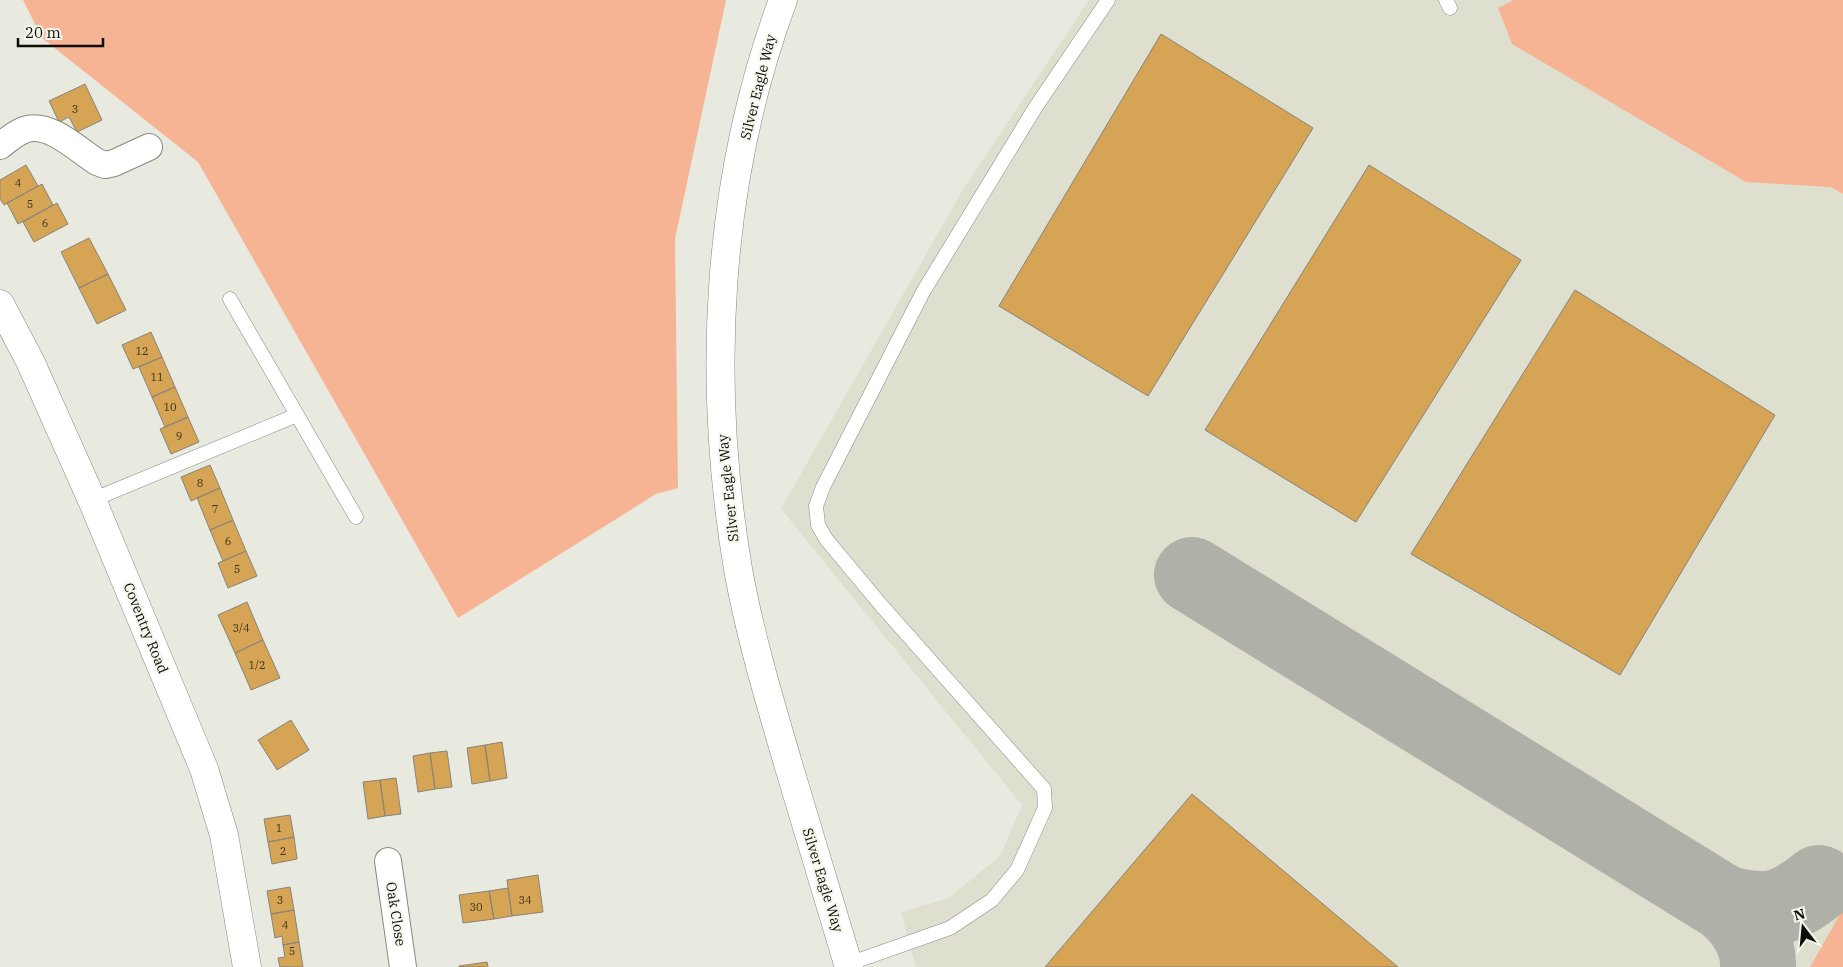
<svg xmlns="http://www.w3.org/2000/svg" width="1843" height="967" font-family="'IBM Plex Serif',serif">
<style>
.built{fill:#dedfce}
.green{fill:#f6b494}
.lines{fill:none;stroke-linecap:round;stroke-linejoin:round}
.taxiway{stroke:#afb0a8;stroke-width:76}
.building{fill:#d5a455;stroke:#88837b}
.service-casing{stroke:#888880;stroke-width:15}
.minor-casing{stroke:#888880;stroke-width:28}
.tertiary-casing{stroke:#888880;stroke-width:29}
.service{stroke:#fff;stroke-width:14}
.minor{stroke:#fff;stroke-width:26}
.tertiary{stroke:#fff;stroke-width:28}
.labels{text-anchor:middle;stroke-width:4.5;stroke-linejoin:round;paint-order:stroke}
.number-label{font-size:11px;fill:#3e321c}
.street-label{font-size:14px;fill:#0c0c09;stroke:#f5f6ec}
</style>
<rect width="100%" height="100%" fill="#e8e9df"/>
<path class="built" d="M1089,0H1843V967H916L901,912L949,898L1001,855L1022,805L781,509L962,191Z"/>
<path class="green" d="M23,0H726L675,239L678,488L656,494L458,618L198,162L42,38Z
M1514,0H1843V194L1831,187L1746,182L1512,44L1498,8Z
M1843,909V967H1810Z"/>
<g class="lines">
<path class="taxiway" d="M1192,575L1724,903C1766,915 1786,910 1819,883
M1724,903C1743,918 1759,941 1758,967"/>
</g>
<path class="building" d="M1161,34L1313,128L1148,396L999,306Z
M85,84L102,120L77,132L69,117L59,122L49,101Z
M26,165L38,186L4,205L0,199V180Z
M1369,165L1521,260L1356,522L1205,430Z
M42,184L53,205L18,224L7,203Z
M57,203L68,224L34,242L23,222Z
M89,238L108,274L79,288L61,252Z
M108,274L126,310L97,324L79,288Z
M1575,290L1775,415L1620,675L1411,554Z
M151,332L162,357L133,369L122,345Z
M162,357L175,387L152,397L139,367Z
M175,387L188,417L165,427L152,397Z
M188,417L199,442L171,454L160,429Z
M210,465L220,488L191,501L181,477Z
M220,488L233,520L210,530L197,498Z
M233,520L246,551L223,561L210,530Z
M246,551L257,576L228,588L218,563Z
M247,602L263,640L235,653L218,615Z
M263,640L280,678L251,690L235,653Z
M291,720L309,750L277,770L258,740Z
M502,742L507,778L490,781L485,745Z
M485,745L490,781L472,784L467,748Z
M447,751L452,787L435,789L430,753Z
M430,753L435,789L418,792L413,756Z
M396,778L401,814L385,816L380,780Z
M380,780L385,816L368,819L363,782Z
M1192,794L1398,967H1045Z
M290,815L294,837L268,842L264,819Z
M294,837L297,859L272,864L268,842Z
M538,875L543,912L512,916L507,880Z
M290,887L294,910L271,914L267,891Z
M508,888L512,916L494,919L489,891Z
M489,891L494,919L463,923L459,895Z
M294,910L299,942L283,945L282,936L275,938L271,914Z
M299,942L303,967H280L278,958L285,957L283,945Z
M487,962L488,967H459V966Z"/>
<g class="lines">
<defs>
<path id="service" d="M1446,0L1450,8
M230,299L356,517
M92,500L297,415
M848,964L950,928L992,900L1017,870L1045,808L1044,789L881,605L826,539L818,525L816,506L823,487L923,292L1035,108L1108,0"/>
<path id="minor" d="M0,146C8,140 16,132 27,129C51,123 78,150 97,162L105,165L114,163L149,147
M388,861L403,967"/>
<path id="tertiary" d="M783,0C716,181 706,380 738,569C750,636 770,702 789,767C809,833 829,900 849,967
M0,304L30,361L92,500L204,769L224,835L247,967"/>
</defs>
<use href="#service" class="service-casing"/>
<use href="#minor" class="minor-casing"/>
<use href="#tertiary" class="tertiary-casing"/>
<use href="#service" class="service"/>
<use href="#minor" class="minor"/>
<use href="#tertiary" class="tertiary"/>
</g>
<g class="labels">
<g class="number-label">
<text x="75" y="113">3</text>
<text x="18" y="187">4</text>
<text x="30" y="208">5</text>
<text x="45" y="227">6</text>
<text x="142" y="355">12</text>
<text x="157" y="381">11</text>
<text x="170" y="411">10</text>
<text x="179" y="440">9</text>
<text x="200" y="487">8</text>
<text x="215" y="513">7</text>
<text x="228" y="545">6</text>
<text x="237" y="573">5</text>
<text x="241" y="632">3/4</text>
<text x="257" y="669">1/2</text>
<text x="279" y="832">1</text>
<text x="283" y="855">2</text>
<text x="280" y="904">3</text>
<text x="525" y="904">34</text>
<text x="476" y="911">30</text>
<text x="285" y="929">4</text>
<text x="292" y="955">5</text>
</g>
<g class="street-label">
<text transform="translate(758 87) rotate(-76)" y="5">Silver Eagle Way</text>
<text transform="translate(728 488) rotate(-96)" y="5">Silver Eagle Way</text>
<text transform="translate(146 628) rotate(68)" y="5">Coventry Road</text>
<text transform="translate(823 880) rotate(73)" y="5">Silver Eagle Way</text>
<text transform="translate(396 914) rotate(81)" y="5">Oak Close</text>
</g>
</g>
<g transform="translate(1803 927) rotate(344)" stroke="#f5f6ec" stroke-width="4" paint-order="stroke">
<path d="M0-4L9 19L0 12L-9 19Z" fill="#0c0c09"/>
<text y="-8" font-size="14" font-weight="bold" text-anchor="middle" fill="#0c0c09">N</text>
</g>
<path d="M18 38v8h85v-8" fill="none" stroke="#0c0c09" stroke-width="2.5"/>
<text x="25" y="38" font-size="15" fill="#0c0c09" stroke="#f5f6ec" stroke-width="4" paint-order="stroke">20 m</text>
</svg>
